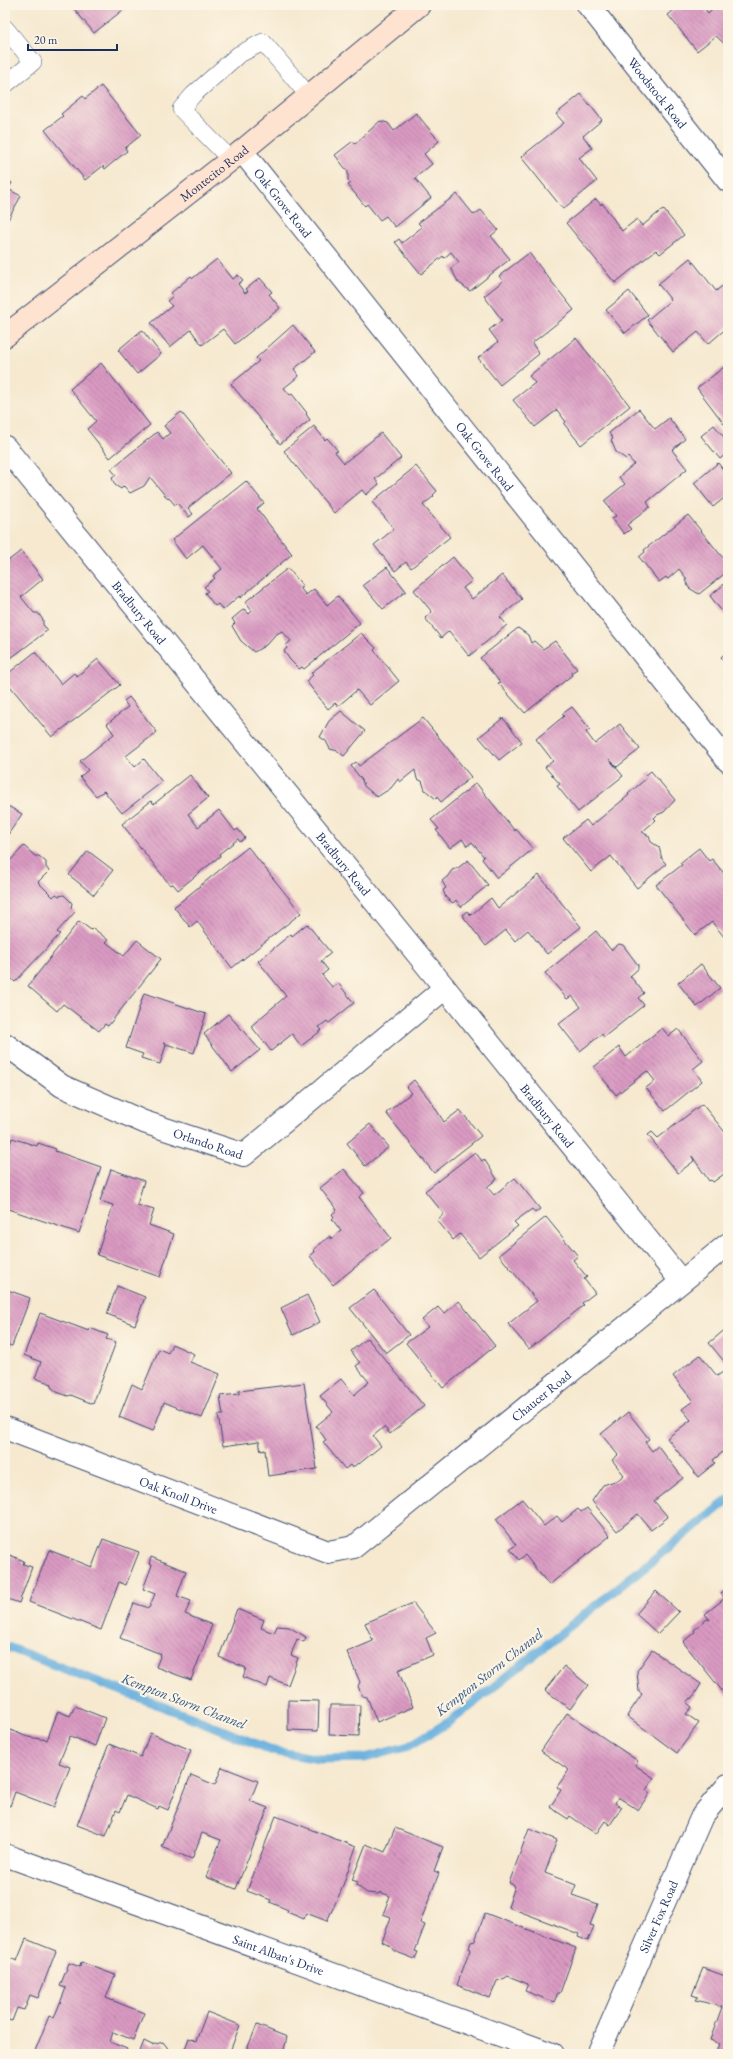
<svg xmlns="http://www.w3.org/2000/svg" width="733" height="2059" font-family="'EB Garamond',serif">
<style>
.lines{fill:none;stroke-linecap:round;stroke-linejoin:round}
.stream{stroke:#66afde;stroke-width:9}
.building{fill:url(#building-back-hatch)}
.lane-casing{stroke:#3c4b6f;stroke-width:18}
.street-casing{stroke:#3c4b6f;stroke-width:24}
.secondary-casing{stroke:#3c4b6f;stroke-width:24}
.lane{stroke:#fff;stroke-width:17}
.street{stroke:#fff;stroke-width:22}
.secondary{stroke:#fee3d1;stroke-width:22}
.labels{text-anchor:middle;stroke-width:4;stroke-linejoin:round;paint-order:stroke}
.street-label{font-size:13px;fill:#1b2f5e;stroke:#fcf5e5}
.water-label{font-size:14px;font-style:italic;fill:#325584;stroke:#fcf5e5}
</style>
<defs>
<pattern id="building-back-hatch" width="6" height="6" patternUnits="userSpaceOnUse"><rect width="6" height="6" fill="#da9ac2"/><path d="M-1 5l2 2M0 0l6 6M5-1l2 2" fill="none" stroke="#b07ea1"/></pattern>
</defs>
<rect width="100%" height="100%" fill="#fcf5e5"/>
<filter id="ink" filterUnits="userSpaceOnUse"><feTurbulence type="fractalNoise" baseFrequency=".025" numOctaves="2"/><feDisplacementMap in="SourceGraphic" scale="8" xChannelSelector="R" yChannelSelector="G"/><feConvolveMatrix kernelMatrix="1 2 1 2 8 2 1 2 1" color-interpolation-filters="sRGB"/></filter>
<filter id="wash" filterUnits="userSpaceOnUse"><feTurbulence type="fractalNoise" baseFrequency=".012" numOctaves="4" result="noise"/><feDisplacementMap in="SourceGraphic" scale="16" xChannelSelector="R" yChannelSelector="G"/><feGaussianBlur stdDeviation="0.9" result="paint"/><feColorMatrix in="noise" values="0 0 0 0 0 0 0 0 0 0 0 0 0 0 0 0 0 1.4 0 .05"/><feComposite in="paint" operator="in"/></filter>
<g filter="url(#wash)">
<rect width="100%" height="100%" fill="#f6e9d0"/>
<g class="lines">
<path class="stream" d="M5,1646L198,1720L273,1751L320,1759L365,1758L409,1746L452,1720L728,1500"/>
</g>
<g id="blocks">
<path class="building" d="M71,5H129L94,33Z
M680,5H708L705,9L708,13L712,9L709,5H728V47L716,36L697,51L668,15Z
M101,86L141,135L125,148L127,151L105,169L103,166L85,180L45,130L63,116L61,114L83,96L85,99Z
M581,94L602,120L583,136L592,148L579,158L597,181L563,209L521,157L564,123L556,114Z
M416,113L439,141L424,154L432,164L415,178L431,198L395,227L386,216L380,220L367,204L365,206L348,185L351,183L348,180V172L335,155L353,141L355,144L380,121L388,123L394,131Z
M5,179L12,183L8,189L21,196L5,225Z
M457,194L474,215L481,210L498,230L491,236L510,259L470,291L458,282L451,268L459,262L451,252L444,258L443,256L421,274L395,242L399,239L402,243L422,227L418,223Z
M596,199L601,205L602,203L622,231L637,219L642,226L663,209L684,235L660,254L656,250L615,283L566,223Z
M529,253L574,310L532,343L539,354L500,385L478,358L498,342L489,330L502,320L484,296L503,281L499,276Z
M690,258L716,291L726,283L728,284V327L708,344L698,332L673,352L647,320L671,300L658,284Z
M217,259L233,279L238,275L243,280L238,284L245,293L248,291L246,289L260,278L272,292L269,294L280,308L235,344L223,329L202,345L191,330L170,347L151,323L172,306L167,301L173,296L171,293L191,276L193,278Z
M629,291L648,315L625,333L606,310Z
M293,325L315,352L294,369L299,376L284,388L290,395L292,394L307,413L306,414L310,420L280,444L231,384L259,361L256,358Z
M142,330L161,354L137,374L118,350Z
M576,338L630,406L581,445L564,424L566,422L557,410L535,427L513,400L535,383L529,376Z
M101,363L150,425L110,458L87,429L96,421L70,389Z
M728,364V429L697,388Z
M639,409L655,429L669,418L685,439L672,450L687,469L647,502L650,507L627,525L631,529L624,534L612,518L616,516L604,501L625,484L619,477L634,464L628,457L626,459L616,452L611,440L613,439L609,433Z
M181,412L231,473L188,508L193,514L189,517L177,503L175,505L169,498L168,499L150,477L144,486L130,493L124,486L121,489L115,485L112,478L116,475L111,469L157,432L163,439L170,433L164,426Z
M714,425L728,442V452L720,459L701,436Z
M314,426L325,440L327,438L338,451L335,452L344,463L381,433L401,458L375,479L379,484L366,495L362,490L334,513L284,451Z
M718,463L728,476V495L713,507L694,483Z
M416,466L437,491L433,495L434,496L423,505L450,537L411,568L406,562L395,571L374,545L394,529L372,502Z
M246,481L264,503L257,509L292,554L240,598L239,596L223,610L218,604L215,606L205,593L208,591L204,587L215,578L213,576L222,569L203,545L186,559L172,540Z
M688,515L728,564V571L699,594L689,588L685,580L687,579L679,569L668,579L666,577L659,582L639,557L645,552L644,550Z
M21,551L43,579L21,597L34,613H38L43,620V625L48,630L7,661L5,659V563Z
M453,557L472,581L463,588L472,599L502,575L522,599L500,617L507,625L469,656L449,631L441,638L425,618L432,612L414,590Z
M387,567L406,591L383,609L363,585Z
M288,568L303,586L300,588L306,595L314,589L327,605L338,596L360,623L304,669L302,667L299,669L290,660L284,651L287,648L285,646L291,641L282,631L275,635L266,645L254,652L241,641L232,626L235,623L232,619L244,609L249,614L252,611L245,602Z
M728,581V619L710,596Z
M518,628L528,635L531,643L534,641L543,649L555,641L577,669L571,673L572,675L525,713L498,683L500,682L480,658Z
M361,633L376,648L374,650L399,681L370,705L357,690L338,706L335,703L328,709L306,681L313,675L311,673Z
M728,651V666L721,657Z
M35,652L61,684L74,673L77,676L98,659L120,685L52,737L5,680V676Z
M129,697L157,732L126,756L135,767L144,759L162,782L122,813L104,791L96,796L80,777L88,770L80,761L114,734L107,724L128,707L124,701Z
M572,707L590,729L586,732L595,744L620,724L640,749L617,767L609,759L623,776L578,812L557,786L560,784L545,767L553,761L536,739L564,716L562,714Z
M341,711L365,731L344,756L338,751L330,749L326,741L320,737L329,721Z
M423,718L471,777L441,802L437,797L436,799L425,790L422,781L417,779L415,770L400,782L398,779L391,788L377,797L364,786L362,780L351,766L356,762L359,766Z
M503,718L522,742L499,760L479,737Z
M651,771L675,800L664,812L657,815L654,818L656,820L642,832L649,836L651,842L659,847L662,859L666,864L637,888L611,856L591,872L563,838L586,820L591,826L629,795L628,794L648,777L646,775Z
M190,775L208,798L188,814L198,827L219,810L235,831L238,829L245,838L240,842L238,839L219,854L220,856L178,890L173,884L170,885L122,824L151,801L154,804Z
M476,783L515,831L516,829L533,849L497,878L482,859L484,857L472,842L467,846L462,839L450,848L436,830L439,829L431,820Z
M6,805L22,814L5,839V806Z
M24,846L35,856H39L46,862V867L49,871L38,882L53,897L56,894L59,896L64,895L72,903L71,908L75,912L57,932L60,934L15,982L5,973V866Z
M248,847L301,913L232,968L197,921L190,927L174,907Z
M699,848L709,861L712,859L728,878V936L725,938L712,922L695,935L656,885L682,865L680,863Z
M88,851L113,870L94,895L69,875Z
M468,860L488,885L461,907L456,900L453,903L446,898L443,890L446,888L442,881L448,876L452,870L458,868Z
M539,875L581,927L547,954L528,930L515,941L506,930L486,946L462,915L467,911L471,915L491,898L498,908Z
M79,921L91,930L93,928L108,940L106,942L124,956L137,940L161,959L108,1026L105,1024L99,1031L63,1004L57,1011L28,986Z
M307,924L331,953L321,961L328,970L322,975L332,987L338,983L354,1003L329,1023L327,1021L319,1027L322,1030L301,1046L292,1034L271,1051L251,1026L286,996L258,961L291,934L292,936Z
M596,931L611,950L619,944L623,945L638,965V969L630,976L644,993L638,998L644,1005L604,1037L602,1034L580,1051L559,1024L581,1007L572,996L567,999L545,973Z
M701,964L720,988L697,1007L678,983Z
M144,993L206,1014L194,1053L163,1043L166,1045L160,1064L141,1058L143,1054L126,1048Z
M228,1014L260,1050L232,1072L204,1034Z
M662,1028L669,1036L678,1029L703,1061L693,1069L702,1081L665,1111L646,1088L655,1081L647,1071L616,1095L594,1067L619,1047L626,1057Z
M414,1080L430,1100L444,1122L460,1110L481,1136L434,1173L386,1113L411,1093L406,1087Z
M702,1104L728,1136V1171L713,1182L711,1180L709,1181L692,1156L694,1161L678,1173L648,1135L652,1132L658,1138Z
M370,1124L389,1147L365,1166L347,1143Z
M12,1138L37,1146L38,1143L56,1149L55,1151L101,1167L79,1233L5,1208V1152L7,1153Z
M475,1152L482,1161L484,1159L497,1179L487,1187L494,1195L515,1178L540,1209L535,1213L532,1209L514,1222L518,1226L479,1257L460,1234L453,1240L437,1220L444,1214L425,1191Z
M111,1169L144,1181L137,1205L154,1210L149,1225L174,1234L160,1277L97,1255L113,1205L100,1201Z
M344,1169L364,1193L359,1197L391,1238L333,1285L310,1256L315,1252L314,1249L330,1236L331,1239L341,1231L332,1219L334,1217L332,1214L337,1210L320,1188Z
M546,1217L578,1256L573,1260L587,1277L584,1279L595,1293L582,1303L584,1305L529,1349L508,1324L537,1301L499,1255Z
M117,1286L145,1297L135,1325L107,1314Z
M5,1289L30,1298L12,1346L5,1344Z
M374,1290L409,1335L386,1353L350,1308Z
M307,1295L320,1322L293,1335L281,1308Z
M459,1301L495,1346L443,1388L406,1343L428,1327L422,1320L438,1307L444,1314Z
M40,1313L89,1331L90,1328L108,1335L106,1339L116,1342L93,1404L71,1395L68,1396L57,1392L51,1387L52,1384L35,1378L41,1362L24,1355Z
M728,1327V1366L709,1343Z
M367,1338L424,1406L390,1434L384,1427L373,1436L381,1446L359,1464L358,1463L352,1468L350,1465L345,1469L323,1442L326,1440L316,1426L333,1412L320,1396L341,1379L354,1395L369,1382L356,1366L360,1363L351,1351Z
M172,1344L194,1354L190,1362L220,1374L202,1418L164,1402L153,1431L119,1417L132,1384L142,1389L159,1349L168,1353Z
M700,1355L717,1376L723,1372L728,1379V1448L713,1460L715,1463L698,1477L667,1438L691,1420L682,1409L693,1401L673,1376Z
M304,1383L317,1469L268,1476L265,1450L261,1451L259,1441L223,1446L218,1415H223L220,1396L239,1394V1391Z
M628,1412L649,1439L645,1442L652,1451L658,1446L683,1478L654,1501L668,1517L651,1530L638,1514L617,1531L592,1501L603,1485L618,1480L624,1475L612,1460L618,1455L601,1434Z
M522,1499L544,1526L557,1516L562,1522L578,1509L581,1512L587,1508L610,1536L549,1585L525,1555L519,1560L510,1549L516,1545L496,1519Z
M103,1539L139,1552L126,1585L119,1582L101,1630L29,1602L49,1550L92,1567Z
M7,1554L24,1561L23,1564L32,1567L19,1603L5,1598V1556Z
M151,1557L186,1571L177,1596L191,1601L185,1614L212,1625L191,1680L156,1667L161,1654L120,1638L134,1603L149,1608L155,1594L143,1589L152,1565L149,1564Z
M728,1588V1696L727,1697L683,1642L695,1632L694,1630L707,1619L710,1620L705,1614L725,1598L721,1594Z
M656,1591L679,1612L658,1634L636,1614Z
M413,1603L436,1633L426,1638L433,1655L398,1670L413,1707L377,1722L367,1697L362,1696L358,1686L360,1682L347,1652L373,1641L365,1623Z
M237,1609L264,1620L261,1628L274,1633L277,1626L289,1627L306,1637L304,1642L297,1639L291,1655L298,1658L288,1685L270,1678L267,1687L243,1677L246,1668L219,1657Z
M652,1650L701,1684L692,1699L691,1698L687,1703L692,1707L686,1714L699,1723L677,1753L627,1716L642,1694L639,1692L637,1671Z
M564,1666L588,1685L570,1709L545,1690Z
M288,1700L319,1701L318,1731L288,1730Z
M330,1705H360L359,1736L329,1735Z
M75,1706L105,1718L95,1746L70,1736L59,1763L70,1767L54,1807L15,1792L10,1806L5,1805V1728L28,1737L47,1740L58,1711L70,1716Z
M567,1713L638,1761L635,1765L654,1778L646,1790L650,1793L638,1810L618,1797L615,1803L622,1807L610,1825L605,1821L596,1834L570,1816L568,1819L550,1807L561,1790L557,1787L569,1770L541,1751Z
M150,1733L191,1750L168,1810L159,1806L158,1809L127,1795L120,1812L116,1810L106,1836L77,1825L109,1744L141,1757Z
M222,1767L258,1781L250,1801L268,1808L236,1889L206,1877L221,1840L202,1833L192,1859L162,1847L191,1775L215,1785Z
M276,1816L356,1847L341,1891L327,1921L306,1913L304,1919L287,1912L288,1910L270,1902L271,1900L247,1891Z
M395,1828L443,1847L434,1871L439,1873L420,1923L425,1925L415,1951L418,1952L415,1959L394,1951L390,1946L382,1942L391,1917L383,1914L390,1896L380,1892L379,1894L367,1893L356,1885L358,1882L352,1880L366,1844L385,1852Z
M529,1829L557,1840L545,1873L576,1885L572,1895L598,1904L590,1925L594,1926L588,1941L578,1937L579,1934L508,1907L515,1886L509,1883Z
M485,1913L576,1948L560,1993H558L554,2002L525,1991L528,1984L508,1976L505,1978L497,1981L490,1998L457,1985L470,1950L469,1948L471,1942L475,1941Z
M26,1939L56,1951L38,1998L30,1995L24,2010L17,2008L12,2021L5,2019V1956L17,1961Z
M81,1962L115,1975L106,1998L144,2013L133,2040L113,2032L110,2042L127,2049L125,2054H41L35,2051L49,2016L54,2018L66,1988L60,1986L69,1963L80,1967Z
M703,1968L728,1977V2054H716L720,2044L710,2040L722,2007L696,2000L698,1997L692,1995Z
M207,2012L240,2025L229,2054H183L189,2038L196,2041Z
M257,2025L287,2037L283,2054H245Z
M144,2041L152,2045L163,2042L170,2051L176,2054H139Z"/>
</g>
</g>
<g filter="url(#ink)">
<use href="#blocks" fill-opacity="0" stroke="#3c4b6f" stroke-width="1"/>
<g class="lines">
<defs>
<path id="lane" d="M5,28L33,62L5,85
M231,160L181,109L193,95L238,55L263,42L309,96"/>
<g id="street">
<path id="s1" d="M588,5L728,181"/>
<path id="s2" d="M242,151L728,761"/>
<path id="s3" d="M5,447L445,988L681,1281"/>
<path id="s4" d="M5,1044L62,1086L144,1122L244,1155L445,988"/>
<path id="s5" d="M5,1428L328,1552L354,1547L728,1244"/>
<path id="s6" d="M5,1855L552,2054"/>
<path id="s7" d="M598,2054L702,1816L728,1785"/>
</g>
<g id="secondary">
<path id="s8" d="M5,336L242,151L419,5"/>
</g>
</defs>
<use href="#lane" class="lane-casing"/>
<use href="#street" class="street-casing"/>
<use href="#secondary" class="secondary-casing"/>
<use href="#lane" class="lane"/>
<use href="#street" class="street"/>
<use href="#secondary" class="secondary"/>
</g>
</g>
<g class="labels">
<g class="street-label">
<text dy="5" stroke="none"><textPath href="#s1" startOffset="112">Woodstock Road</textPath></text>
<text dy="5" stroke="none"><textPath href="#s8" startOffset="265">Montecito Road</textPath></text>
<text dy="5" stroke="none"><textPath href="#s2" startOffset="66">Oak Grove Road</textPath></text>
<text dy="5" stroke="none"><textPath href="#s2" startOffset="390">Oak Grove Road</textPath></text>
<text dy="5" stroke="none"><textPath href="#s3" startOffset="213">Bradbury Road</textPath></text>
<text dy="5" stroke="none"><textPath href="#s3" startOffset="537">Bradbury Road</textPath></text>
<text dy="5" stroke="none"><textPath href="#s3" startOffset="861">Bradbury Road</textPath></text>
<text dy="5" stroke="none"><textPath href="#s4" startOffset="228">Orlando Road</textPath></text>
<text dy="5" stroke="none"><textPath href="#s5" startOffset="613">Chaucer Road</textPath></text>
<text dy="5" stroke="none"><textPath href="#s5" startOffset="186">Oak Knoll Drive</textPath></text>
<text dy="5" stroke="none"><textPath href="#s7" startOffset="150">Silver Fox Road</textPath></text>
<text dy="5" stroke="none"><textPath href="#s6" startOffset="291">Saint Alban's Drive</textPath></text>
</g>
<g class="water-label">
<text transform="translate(489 1672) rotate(-38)" y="5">Kempton Storm Channel</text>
<text transform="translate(184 1701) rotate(21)" y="5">Kempton Storm Channel</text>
</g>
</g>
<rect width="733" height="2059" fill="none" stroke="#fcf5e5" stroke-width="20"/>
<path d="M28 44v6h89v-6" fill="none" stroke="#1b2f5e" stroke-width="2"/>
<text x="34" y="44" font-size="12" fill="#1b2f5e" stroke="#fcf5e5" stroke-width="3" paint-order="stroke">20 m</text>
</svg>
